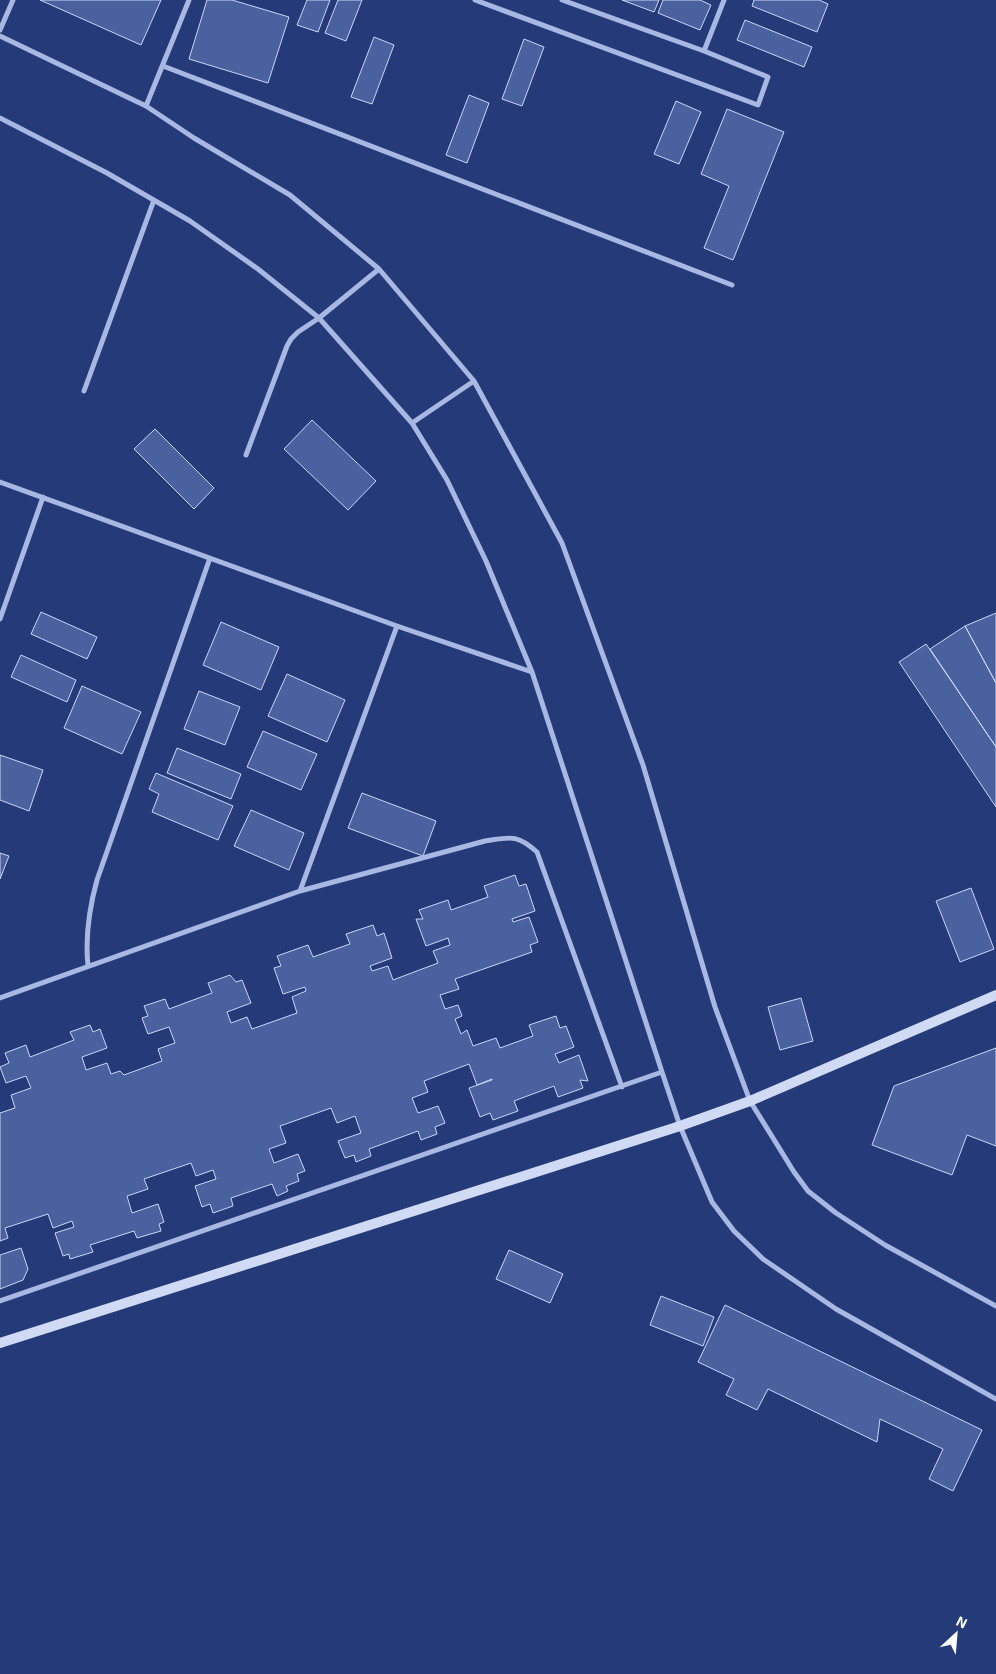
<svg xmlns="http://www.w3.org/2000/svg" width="996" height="1674" font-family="'Exo 2',sans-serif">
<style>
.building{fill:#4a61a0;stroke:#cbd6f3}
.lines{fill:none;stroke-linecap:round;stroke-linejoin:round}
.street{stroke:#a8b8e3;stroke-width:5}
.secondary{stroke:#d1daf4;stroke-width:10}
</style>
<rect width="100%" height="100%" fill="#253b79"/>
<path class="building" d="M40,0H161L141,45Z
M207,0H232L289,17L268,83L189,59Z
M307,0H330L318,32L297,25Z
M338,0H362L346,41L325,33Z
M622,0H659L654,12Z
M663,0H700L711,5L700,30L658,13Z
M754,0H819L828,4L817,32L752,6Z
M745,20L812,47L804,67L737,40Z
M374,37L394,45L372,104L351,97Z
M524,39L544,47L522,106L502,99Z
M469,95L489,103L467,163L446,155Z
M676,101L701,112L679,164L654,154Z
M727,109L784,132L733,260L704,248L729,186L701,174Z
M312,420L376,481L348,510L284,449Z
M155,429L214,488L194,509L134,449Z
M41,612L97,637L87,659L31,634Z
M996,613V683L965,626Z
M221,622L279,647L261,690L203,665Z
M965,626L996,683V747L930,649Z
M926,644L996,747V807L899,662Z
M21,655L76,680L67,702L11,677Z
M287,674L345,700L327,742L268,716Z
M82,686L141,712L122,754L64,728Z
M199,691L240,707L225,745L184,729Z
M263,731L317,754L301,790L247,767Z
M177,748L241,774L231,799L167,773Z
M0,755L43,770L29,811L0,800Z
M156,773L233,806L218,840L152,812L159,794L149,789Z
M362,793L436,821L423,856L348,828Z
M251,810L304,833L289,870L234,846Z
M0,853L9,856L0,879Z
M515,875L519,886L526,884L535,911L512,919L513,922L529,917L538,942L530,945L532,952L455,979L459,989L440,995L445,1009L458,1005L462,1016L455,1019L461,1034L467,1030L473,1046L496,1038L500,1048L533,1036L529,1025L556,1016L560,1028L566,1026L574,1047L555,1054L559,1063L579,1055L588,1081L580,1080L583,1088L558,1097L554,1086L514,1101L518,1111L493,1120L490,1113L480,1117L469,1088L492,1080V1079L477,1085L469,1064L424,1081L428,1092L412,1098L418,1113L438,1106L445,1123L435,1127L437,1134L421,1140L418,1131L369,1149L371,1156L356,1162L354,1155L345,1158L338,1141L361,1133L355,1116L337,1123L331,1108L280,1126L286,1143L269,1149L274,1163L298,1154L305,1171L297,1174L299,1181L286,1186L288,1191L277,1196L272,1184L231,1198L233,1206L213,1213L210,1204L202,1207L195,1186L216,1179L213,1170L196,1176L191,1163L144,1179L148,1189L127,1196L132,1213L158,1204L164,1222L159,1224L161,1231L137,1238L134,1231L90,1245L93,1252L70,1259L69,1254L63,1256L55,1233L74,1227L72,1221L53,1228L48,1214L5,1228L8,1238L0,1241V1113L15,1108L11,1095L31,1088L26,1076L6,1083L0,1067L9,1063L5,1053L26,1045L30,1057L74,1040L70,1032L90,1025L93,1032L100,1029L107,1048L82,1057L86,1070L107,1063L111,1074L120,1071L124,1075L162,1061L158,1049L175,1043L169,1027L148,1034L142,1018L148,1016L144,1006L165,999L169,1009L212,993L208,983L230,975L236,982L242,980L251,1003L227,1012L231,1023L247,1017L252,1029L297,1013L292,997L306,991L305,987L283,994L274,968L281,966L277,956L308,945L313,957L350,944L346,934L373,925L377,936L384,933L392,958L370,966L372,971L388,966L393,980L438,963L433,951L450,945L448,938L426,946L416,919H423L419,910L448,900L451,910L488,897L484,886Z
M971,888L994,949L960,962L936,901Z
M801,998L813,1041L780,1050L768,1007Z
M996,1048V1146L967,1135L952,1175L872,1145L894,1086Z
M21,1248L28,1269L23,1280L0,1289V1255Z
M509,1250L563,1274L550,1303L496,1279Z
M661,1296L714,1317L703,1346L650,1325Z
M725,1305L982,1430L953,1491L929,1479L943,1449L880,1419L877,1442L768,1389L757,1410L726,1395L734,1379L698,1362Z"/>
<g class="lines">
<path class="street" d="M475,0L758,105L768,77L704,51L562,0
M0,30L13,0
M0,36L146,106L194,138L290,195L379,269L474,381L562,543L643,765L715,1007L750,1101L794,1172L808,1191L836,1213L885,1245L996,1306
M704,51L724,0
M163,66L732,285
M146,106L189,0
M0,118L107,173L190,221L258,269L319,318L412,423L447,480L486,561L532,672L662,1072L680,1126L712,1202L734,1231L763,1259L836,1309L996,1399
M84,391L154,200
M412,423L474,381
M246,455L287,346L291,339L298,332L319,318L379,269
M0,482L397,626L532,672
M0,619L43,497
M300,891L397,626
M88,966C85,937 89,909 97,880L210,558
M0,998L300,891L485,841C511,837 517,834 537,852L622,1087
M0,1301L662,1072"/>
<path class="secondary" d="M0,1343L680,1126L750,1101L996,995"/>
</g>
<g transform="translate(956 1634) rotate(26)" stroke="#253b79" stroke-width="4" paint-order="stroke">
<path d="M0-4L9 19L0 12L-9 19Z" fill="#ffffff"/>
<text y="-8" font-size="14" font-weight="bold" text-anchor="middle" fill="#ffffff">N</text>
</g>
</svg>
